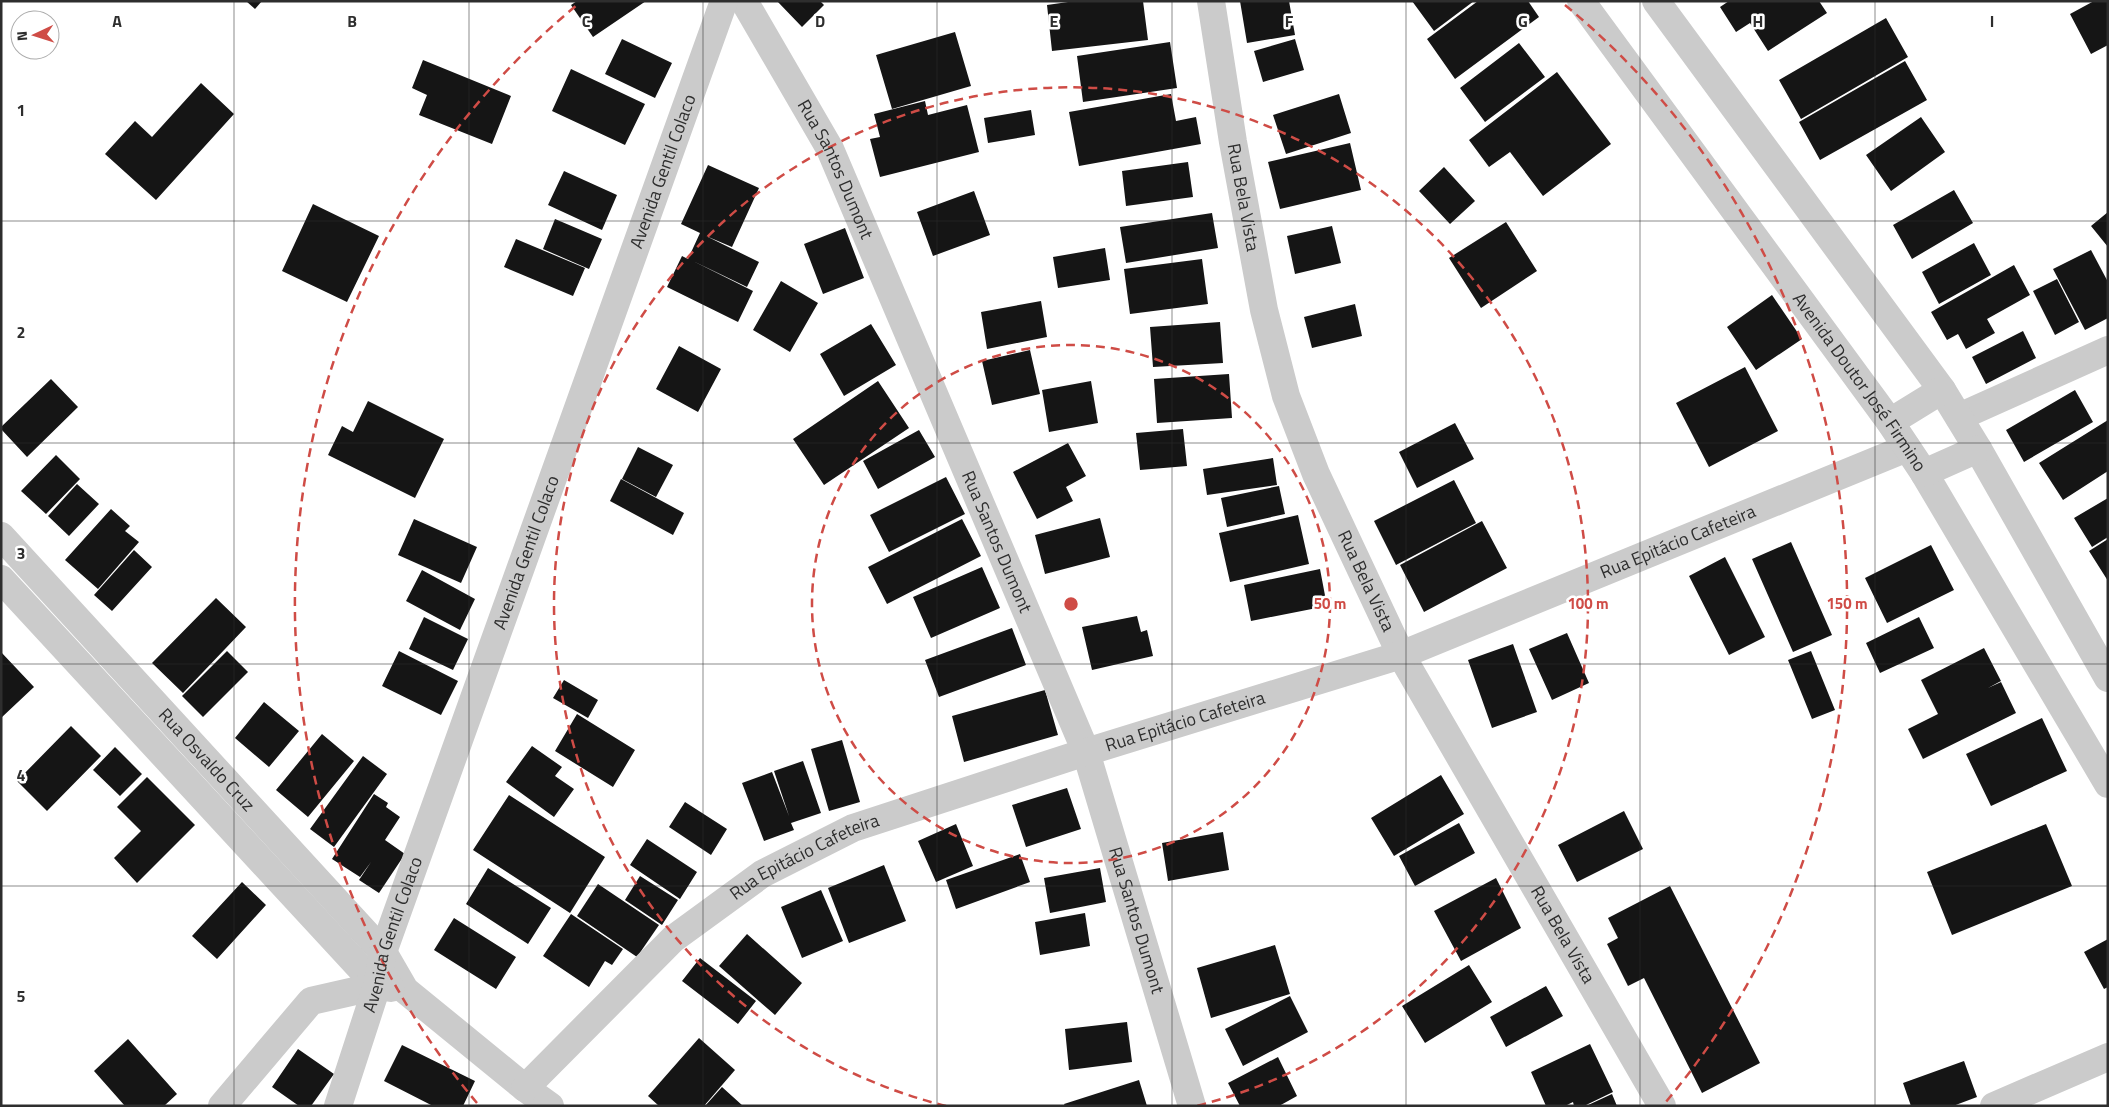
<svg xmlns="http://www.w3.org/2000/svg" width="2109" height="1107" font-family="'Titillium Web',sans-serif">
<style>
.building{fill:#151515}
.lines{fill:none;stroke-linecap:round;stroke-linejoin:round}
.minor{stroke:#cbcbcb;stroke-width:28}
.tertiary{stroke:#cbcbcb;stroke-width:28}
.grid{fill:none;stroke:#2e2e2e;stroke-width:1;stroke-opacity:0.55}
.ring{fill:none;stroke:#cf4c46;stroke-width:2.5;stroke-dasharray:9 6}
.labels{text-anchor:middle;stroke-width:5;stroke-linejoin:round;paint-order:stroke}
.street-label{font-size:18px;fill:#2e2e2e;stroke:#fff}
.grid-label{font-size:16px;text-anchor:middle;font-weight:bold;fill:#2e2e2e;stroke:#fff;stroke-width:5;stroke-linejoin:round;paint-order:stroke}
.centre{fill:#cf4c46;stroke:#fff;stroke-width:2.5}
.ring-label{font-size:15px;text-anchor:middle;font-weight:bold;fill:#cf4c46;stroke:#fff;stroke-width:5;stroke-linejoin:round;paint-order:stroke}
</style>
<rect width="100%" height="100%" fill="#fff"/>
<path class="building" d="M246,1H262L255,9Z
M577,1H646L593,37L571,5Z
M777,1H820L824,5L802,27Z
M1075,1H1143L1148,40L1052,51L1047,5Z
M1240,1H1289L1295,35L1247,43Z
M1412,1H1474L1434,31Z
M1478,1H1528L1539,17L1455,79L1427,39Z
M1729,1H1819L1827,13L1768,51L1750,23L1736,32L1720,7Z
M2094,1H2108V45L2091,54L2070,14Z
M1886,18L1908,57L1801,119L1779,80Z
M955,32L971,86L892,109L876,55Z
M622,39L672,63L655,98L605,74Z
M1295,39L1304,70L1263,82L1254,51Z
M1170,42L1177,88L1083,102L1077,56Z
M1519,43L1545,77L1485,122L1460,88Z
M423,60L511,96L492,144L419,115L427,95L412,88Z
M1905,61L1927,100L1820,160L1799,122Z
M571,69L645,104L625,145L552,111Z
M1557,72L1611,144L1543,196L1510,152L1489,167L1469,140Z
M201,83L234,114L156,200L105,154L135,121L152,137Z
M1171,94L1176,121L1196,117L1201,144L1079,166L1069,112Z
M1339,94L1351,133L1286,154L1273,115Z
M925,101L928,115L967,105L979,152L880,177L870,139L880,137L874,114Z
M1031,110L1035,135L988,143L984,118Z
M1921,117L1945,152L1891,191L1866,155Z
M1350,143L1361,190L1280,209L1268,162Z
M1188,162L1193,197L1126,206L1122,171Z
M708,165L759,188L732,247L706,236L759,262L747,287L693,261L753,291L738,322L667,287L682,256L688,259L700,233L681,224Z
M1444,167L1475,201L1450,224L1419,191Z
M564,171L617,195L602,230L548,205Z
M1954,190L1973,223L1912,259L1893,225Z
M974,191L990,235L933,256L917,212Z
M313,204L379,236L347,302L282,271Z
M2108,212V247L2091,226Z
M1212,213L1218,248L1126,263L1120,227Z
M555,219L602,239L589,269L543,249Z
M1506,222L1537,271L1481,308L1449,258Z
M1332,226L1341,263L1295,274L1287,236Z
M845,228L864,278L823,294L804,244Z
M516,239L585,268L573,296L504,267Z
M1974,243L1991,275L1939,304L1922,272Z
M1105,248L1110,280L1058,288L1053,257Z
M2091,250L2108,282V318L2085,330L2053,269Z
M1202,259L1208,304L1130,314L1124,269Z
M2014,265L2030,295L1987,319L1995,333L1966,349L1958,334L1947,340L1931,312Z
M2057,279L2079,322L2055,335L2033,291Z
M781,281L818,303L790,352L753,330Z
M1772,295L1802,339L1756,370L1727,327Z
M1041,301L1047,337L987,349L981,312Z
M1355,304L1362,336L1312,348L1304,317Z
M1220,322L1223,363L1153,367L1150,327Z
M871,324L896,365L844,396L820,354Z
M2023,331L2036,358L1986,384L1972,357Z
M679,346L721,369L698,412L656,389Z
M1030,350L1040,394L992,405L982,361Z
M1745,367L1778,431L1709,467L1676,403Z
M1229,374L1232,418L1157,423L1154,379Z
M51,379L78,407L27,457L1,429V427Z
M878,381L909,428L824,485L793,439Z
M1091,381L1098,423L1049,432L1042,390Z
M2075,390L2093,422L2024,462L2006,430Z
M368,401L444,439L415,498L328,455L342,426L353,432Z
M2108,420V471L2063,500L2039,463Z
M1455,423L1474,459L1417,488L1399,452Z
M1183,429L1187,466L1140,470L1136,433Z
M919,430L935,457L878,489L863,461Z
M1068,443L1086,476L1066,487L1073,501L1037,519L1013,472Z
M638,447L673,465L656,497L622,479Z
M56,455L80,479L46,514L21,491Z
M1273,458L1277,485L1207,495L1203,469Z
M946,477L965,514L889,552L870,515Z
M621,479L684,513L673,535L610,501Z
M1454,480L1476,523L1396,565L1374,521Z
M77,484L99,504L69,536L48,516Z
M1279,486L1285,514L1227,527L1221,498Z
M2108,498V537L2092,547L2074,518Z
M111,509L130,526L125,531L139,542L98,589L65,560Z
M1298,515L1309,564L1230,582L1219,533Z
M1100,518L1110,557L1045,574L1035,535Z
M414,519L477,547L461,583L398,555Z
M962,519L981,556L887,604L868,567Z
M1482,521L1507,568L1424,612L1400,565Z
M2108,539V581L2089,551Z
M1791,542L1832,635L1793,652L1752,559Z
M1931,545L1954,590L1887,623L1865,578Z
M134,550L152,567L112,611L94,595Z
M1725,557L1765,637L1729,655L1689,576Z
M982,567L1000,608L931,638L913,597Z
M1320,569L1327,606L1251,621L1244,585Z
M422,570L475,599L460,630L406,601Z
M216,598L246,627L183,693L152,663Z
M1137,616L1141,632L1147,630L1153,656L1092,670L1082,627Z
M424,617L468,639L453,670L409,649Z
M1919,617L1934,648L1880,673L1866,643Z
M1012,628L1026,665L939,697L925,660Z
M1567,633L1589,683L1552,700L1529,649Z
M1513,644L1537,712L1492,728L1468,660Z
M1984,648L2001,681L1988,688L2001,682L2016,713L1923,759L1908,729L1938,714L1921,680Z
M227,651L248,672L203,717L182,696Z
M399,651L458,681L441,715L382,686Z
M1811,651L1835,710L1812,719L1788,660Z
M1,652L34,687L1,718Z
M564,680L598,700L588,718L553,698Z
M1045,690L1058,735L964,762L952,716Z
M264,702L299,731L269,767L235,738Z
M577,714L635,750L613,787L555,751Z
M2042,718L2067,771L1991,806L1966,754Z
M71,726L101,756L47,811L17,781Z
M322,734L354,761L308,817L276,790Z
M842,740L860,802L829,811L811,749Z
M532,746L562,767L555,776L574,789L554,817L506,782Z
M115,747L142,774L120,796L93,770Z
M363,756L387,774L334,847L310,829Z
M803,761L821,813L791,823L794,830L764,841L742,783L772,772L789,816L774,771Z
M1441,775L1464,814L1394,856L1371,818Z
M147,777L195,825L137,883L114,858L141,831L117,807Z
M1067,788L1081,829L1026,847L1012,805Z
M374,794L388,803L386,807L400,817L385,840L405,854L379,893L359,880L371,862L360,877L332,859Z
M509,795L605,857L570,913L473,850Z
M685,802L727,829L711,855L669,827Z
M1624,811L1643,849L1577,882L1558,845Z
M1459,823L1475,853L1415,886L1399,856Z
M956,824L973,866L936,882L918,841Z
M2046,824L2072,886L1952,935L1927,872Z
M1223,832L1229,870L1168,881L1162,843Z
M647,839L697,872L680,899L630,865Z
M1020,854L1030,882L956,909L946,880Z
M884,865L906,921L849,943L828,888Z
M488,868L551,908L528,944L466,904Z
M1100,868L1106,902L1050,913L1044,878Z
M640,876L678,900L662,925L625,900Z
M1496,878L1521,928L1461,961L1434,911Z
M242,882L266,905L217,959L192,936Z
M598,884L659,925L637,957L577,916Z
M1670,886L1760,1063L1702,1093L1644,978L1628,986L1607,944L1618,938L1608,918Z
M821,890L843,941L802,958L781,907Z
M1085,913L1090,946L1040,955L1035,922Z
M571,914L623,949L612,965L605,961L589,987L543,956Z
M454,918L516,957L496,989L434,950Z
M747,934L802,983L775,1015L719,966Z
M2108,939V987L2104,989L2084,952Z
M1275,945L1290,994L1211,1018L1197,968Z
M700,958L756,1001L738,1024L682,981Z
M1469,965L1492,1002L1425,1043L1402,1006Z
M1546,986L1563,1016L1506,1047L1490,1017Z
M1290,996L1308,1032L1243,1066L1225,1029Z
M1127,1022L1132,1062L1069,1070L1065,1029Z
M699,1038L735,1070L704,1106H659L648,1096Z
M128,1039L177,1094L164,1106H125L94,1071Z
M1590,1044L1613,1092L1584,1106H1574L1573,1102L1565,1106H1546L1531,1072Z
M402,1045L475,1081L463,1106H433L384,1081Z
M298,1049L334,1074L311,1106H299L272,1087Z
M1278,1057L1297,1096L1279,1106H1240L1228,1083Z
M1964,1061L1977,1097L1953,1106H1911L1903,1083Z
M1139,1080L1147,1106H1065L1064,1104Z
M722,1087L743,1106H705Z
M1612,1094L1617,1106H1586Z"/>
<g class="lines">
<g class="minor">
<path id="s1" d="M744,1L830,149L1086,752L1192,1106"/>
<path id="s2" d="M1211,1L1233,142L1264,310L1286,396L1316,474L1401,655L1662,1106"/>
<path d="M1959,417L2108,350"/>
<path id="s3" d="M1,536L383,952L405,990L525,1088L550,1106"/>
<path d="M1,579L377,986"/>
<path id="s4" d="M525,1088L673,939L762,874L853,828L1086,752L1401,655L1907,448"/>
<path d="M222,1106L311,1001L377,986L391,988"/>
<path id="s5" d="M338,1106L377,986L383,952L724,1"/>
<path d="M1994,1106L2108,1057"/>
</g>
<g class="tertiary">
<path id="s6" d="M1581,1L1890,422L1924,473L2108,784"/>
<path d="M1656,1L1942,390L1978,449L2108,678"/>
<path d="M1890,422L1942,390"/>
<path d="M1924,473L1978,449"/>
</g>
</g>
<path class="grid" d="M234,1V1106M469,1V1106M703,1V1106M937,1V1106M1172,1V1106M1406,1V1106M1640,1V1106M1875,1V1106M1,221H2108M1,443H2108M1,664H2108M1,886H2108"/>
<g class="ring">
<circle cx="1071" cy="604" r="259"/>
<path d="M946 1106A517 517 0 1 1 1196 1106"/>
<path d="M477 1103A776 776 0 0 1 577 5M1565 5A776 776 0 0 1 1665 1103"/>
</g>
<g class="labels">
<g class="street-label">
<text dy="6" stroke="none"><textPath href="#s5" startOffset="990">Avenida Gentil Colaco</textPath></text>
<text dy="6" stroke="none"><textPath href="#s1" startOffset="192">Rua Santos Dumont</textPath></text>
<text dy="6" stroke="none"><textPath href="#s2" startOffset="199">Rua Bela Vista</textPath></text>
<text dy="6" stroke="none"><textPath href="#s6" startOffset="472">Avenida Doutor José Firmino</textPath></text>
<text dy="6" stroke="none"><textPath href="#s1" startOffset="598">Rua Santos Dumont</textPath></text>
<text dy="6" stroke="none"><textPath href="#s4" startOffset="1296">Rua Epitácio Cafeteira</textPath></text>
<text dy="6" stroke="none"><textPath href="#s5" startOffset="585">Avenida Gentil Colaco</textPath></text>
<text dy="6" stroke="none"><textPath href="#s2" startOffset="604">Rua Bela Vista</textPath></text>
<text dy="6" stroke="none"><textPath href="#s4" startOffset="771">Rua Epitácio Cafeteira</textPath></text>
<text dy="6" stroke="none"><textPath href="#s3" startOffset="304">Rua Osvaldo Cruz</textPath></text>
<text dy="6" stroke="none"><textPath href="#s4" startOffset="366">Rua Epitácio Cafeteira</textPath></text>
<text dy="6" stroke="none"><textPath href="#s1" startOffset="1002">Rua Santos Dumont</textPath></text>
<text dy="6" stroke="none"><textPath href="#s5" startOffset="180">Avenida Gentil Colaco</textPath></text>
<text dy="6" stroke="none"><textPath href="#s2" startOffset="1009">Rua Bela Vista</textPath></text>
</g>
</g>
<g class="grid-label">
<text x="117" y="27">A</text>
<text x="352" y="27">B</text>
<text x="586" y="27">C</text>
<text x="820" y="27">D</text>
<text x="1054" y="27">E</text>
<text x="1289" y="27">F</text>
<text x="1523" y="27">G</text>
<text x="1758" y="27">H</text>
<text x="1992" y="27">I</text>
<text x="21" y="116">1</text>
<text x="21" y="338">2</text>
<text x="21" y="559">3</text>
<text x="21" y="781">4</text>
<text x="21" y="1002">5</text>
</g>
<circle cx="1071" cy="604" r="8" class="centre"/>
<g class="ring-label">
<text x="1330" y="609">50 m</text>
<text x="1588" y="609">100 m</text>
<text x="1847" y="609">150 m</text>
</g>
<rect width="2109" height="1107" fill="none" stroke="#2e2e2e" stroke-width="5"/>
<g transform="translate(35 35) rotate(266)"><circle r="24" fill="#ffffff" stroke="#ababab"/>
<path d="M0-4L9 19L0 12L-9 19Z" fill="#cf4c46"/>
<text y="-8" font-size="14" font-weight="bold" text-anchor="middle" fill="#2e2e2e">N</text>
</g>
</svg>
